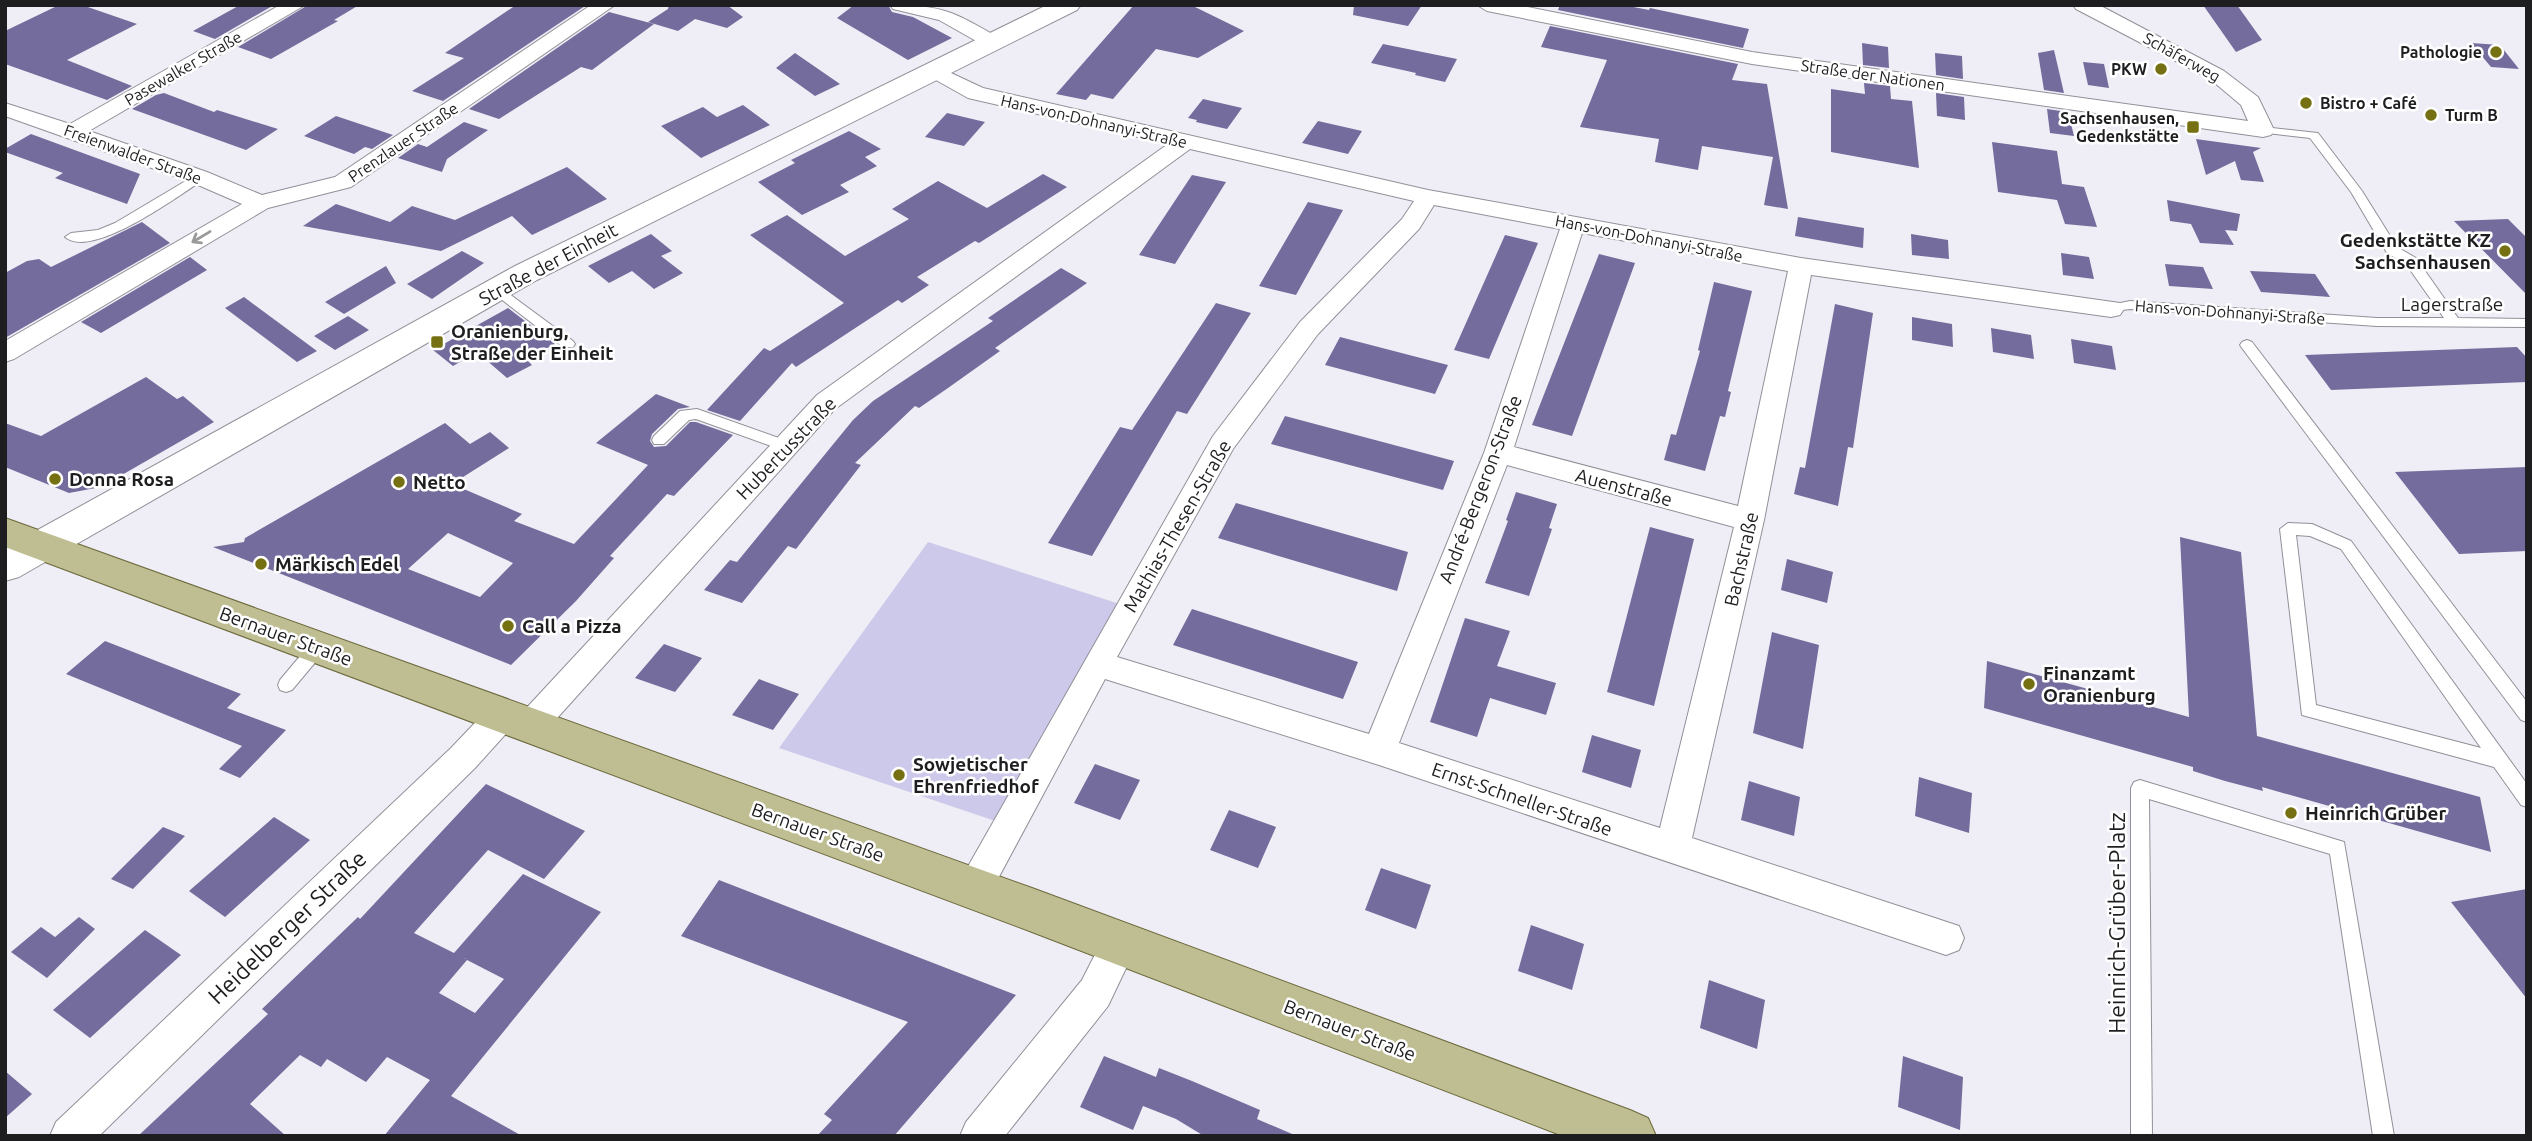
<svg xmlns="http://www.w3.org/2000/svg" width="2532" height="1141" viewBox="0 0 2532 1141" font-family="Ubuntu,sans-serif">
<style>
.green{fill:#cdc9ea}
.building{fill:#746c9c;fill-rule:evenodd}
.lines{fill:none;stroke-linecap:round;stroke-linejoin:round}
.lane-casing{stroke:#919098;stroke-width:2}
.street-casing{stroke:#919098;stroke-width:2}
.secondary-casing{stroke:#919098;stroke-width:2}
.primary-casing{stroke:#6b693b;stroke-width:2}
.lane{fill:#fff;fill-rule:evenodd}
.street{fill:#fff;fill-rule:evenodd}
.secondary{fill:#fff;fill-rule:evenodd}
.primary{fill:#bfbd92;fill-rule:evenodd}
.oneway{stroke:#9a9a9b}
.poi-dot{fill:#757011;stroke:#fff;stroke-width:2.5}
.labels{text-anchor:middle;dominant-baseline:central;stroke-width:5;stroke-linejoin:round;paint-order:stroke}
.far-poi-label{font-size:16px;font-weight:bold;fill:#1e1e21;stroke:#fff;text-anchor:end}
.far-street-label{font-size:16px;fill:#1e1e21;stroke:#fff}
.poi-label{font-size:19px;font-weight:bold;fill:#1e1e21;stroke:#fff;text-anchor:start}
.street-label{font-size:19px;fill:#1e1e21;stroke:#fff}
.near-street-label{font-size:23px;fill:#1e1e21;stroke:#fff}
</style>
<rect width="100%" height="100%" fill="#efeef6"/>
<!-- green -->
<path class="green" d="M 928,542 L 1129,607 L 1010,826 L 779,748 Z"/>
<!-- building -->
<path class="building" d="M 59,5 L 82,5 L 137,24 L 67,60 L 132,86 L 107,100 L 5,64 L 5,31 Z
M 240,5 L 274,5 L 215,39 L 193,31 Z
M 308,5 L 359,5 L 334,20 L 338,21 L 271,59 L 238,47 Z
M 516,5 L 585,6 L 443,101 L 412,91 L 464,58 L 445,53 Z
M 669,5 L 727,5 L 743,17 L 727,28 L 695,19 L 678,31 L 648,22 L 668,9 Z
M 854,5 L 888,5 L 892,12 L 913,17 L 952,38 L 908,60 L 837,18 Z
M 1134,5 L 1191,5 L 1244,31 L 1198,58 L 1156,49 L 1113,99 L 1091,94 L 1086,100 L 1056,94 Z
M 1354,5 L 1422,5 L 1408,26 L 1353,15 Z
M 1560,5 L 1623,5 L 1649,10 L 1650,8 L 1749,29 L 1743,48 L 1558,10 Z
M 2203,5 L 2237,5 L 2262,40 L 2236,52 Z
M 609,12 L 654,24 L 592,70 L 581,67 L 499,119 L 469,109 Z
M 1550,26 L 1738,64 L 1732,80 L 1767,84 L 1788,209 L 1764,205 L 1773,157 L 1702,146 L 1698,170 L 1655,162 L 1659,139 L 1580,127 L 1607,60 L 1541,47 Z
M 1862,43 L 1888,47 L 1889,68 L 1863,65 Z
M 2471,43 L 2500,45 L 2519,69 L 2491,67 Z
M 1383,44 L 1457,59 L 1445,82 L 1415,75 L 1416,73 L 1371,63 Z
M 2054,50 L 2064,93 L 2044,90 L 2038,53 Z
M 795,53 L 840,84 L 815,96 L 776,68 Z
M 1935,53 L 1962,56 L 1963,79 L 1936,75 Z
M 2083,62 L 2104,64 L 2109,88 L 2088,85 Z
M 1864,83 L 1890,86 L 1891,99 L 1912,101 L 1919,168 L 1831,152 L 1831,89 L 1865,94 Z
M 164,93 L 214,112 L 217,110 L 278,129 L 246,150 L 132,109 L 156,95 Z
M 1936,93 L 1964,97 L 1965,120 L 1937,116 Z
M 1203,99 L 1242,108 L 1227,129 L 1196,122 L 1197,120 L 1188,118 Z
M 743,105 L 770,125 L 701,158 L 661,126 L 703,107 L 717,117 Z
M 2047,109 L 2068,112 L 2074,136 L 2050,133 Z
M 947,113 L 985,122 L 964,146 L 925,137 Z
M 336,116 L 393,135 L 372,149 L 365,147 L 354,154 L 304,136 Z
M 1318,121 L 1362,131 L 1348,154 L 1302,143 Z
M 464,122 L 488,130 L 447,159 L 442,172 L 398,158 L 418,144 L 427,147 Z
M 849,131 L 881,149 L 865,157 L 877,166 L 840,185 L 849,192 L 802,215 L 758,182 L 795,163 L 791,160 Z
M 31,134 L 140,174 L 127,204 L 55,178 L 63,173 L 5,152 L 5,149 Z
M 2196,139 L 2261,148 L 2253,152 L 2264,182 L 2241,180 L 2235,161 L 2206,175 Z
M 1992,142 L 2057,151 L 2062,184 L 2084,187 L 2097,227 L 2065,224 L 2057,200 L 1998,192 Z
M 567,167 L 607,199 L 532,235 L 512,216 L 441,251 L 303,226 L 336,204 L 390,222 L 412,206 L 455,220 Z
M 1043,174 L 1067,187 L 979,243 L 975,241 L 917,277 L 929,285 L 902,303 L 898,300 L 796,367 L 792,363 L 740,421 L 707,410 L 764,348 L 770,351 L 844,303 L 750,235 L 787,215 L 845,256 L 909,219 L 892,209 L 938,181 L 987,208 Z
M 1192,175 L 1226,182 L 1175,264 L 1139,255 Z
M 2167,200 L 2240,214 L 2237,231 L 2225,230 L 2234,245 L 2200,243 L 2191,224 L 2170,221 Z
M 1308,202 L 1343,210 L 1296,295 L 1259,286 Z
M 1798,217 L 1864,228 L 1863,248 L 1795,236 Z
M 2508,219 L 2527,238 L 2527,295 L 2454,221 Z
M 142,222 L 170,243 L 5,338 L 5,273 L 27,261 L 39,259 L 51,267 Z
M 651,234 L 672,251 L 661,256 L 683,273 L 654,289 L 632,271 L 609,283 L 588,266 Z
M 1911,234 L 1948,240 L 1949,259 L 1912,255 Z
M 1505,235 L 1538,243 L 1489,359 L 1454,350 Z
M 462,251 L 484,263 L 432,299 L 407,284 Z
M 2061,253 L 2089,257 L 2094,279 L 2063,275 Z
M 1599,254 L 1635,263 L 1572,436 L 1532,425 Z
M 190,257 L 207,270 L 101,333 L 81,322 Z
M 2165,264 L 2203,267 L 2213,289 L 2169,286 Z
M 386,266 L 396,283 L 344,314 L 325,302 Z
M 1061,268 L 1087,283 L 995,348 L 1000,351 L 948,388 L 919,408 L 915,406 L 855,463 L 861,465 L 796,549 L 788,546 L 742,603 L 704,590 L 730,560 L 737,562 L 853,420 L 873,401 L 993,321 L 988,318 Z
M 2250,271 L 2315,274 L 2330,297 L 2261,292 Z
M 1714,282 L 1752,291 L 1728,391 L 1731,392 L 1725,417 L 1720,416 L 1705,471 L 1664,460 L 1671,434 L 1676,435 L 1700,351 L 1698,350 Z
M 244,297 L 317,351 L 297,362 L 225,308 Z
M 1216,303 L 1251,313 L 1187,414 L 1177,411 L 1092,556 L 1048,543 L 1120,427 L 1132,430 Z
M 1835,304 L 1873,313 L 1853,448 L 1848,447 L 1838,506 L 1794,494 L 1800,467 L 1805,468 Z
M 508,308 L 555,344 L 526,359 L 532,365 L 507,378 L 477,352 L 453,366 L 433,350 Z
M 348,316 L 369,330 L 335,350 L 314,336 Z
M 1912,317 L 1952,324 L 1953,347 L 1912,340 Z
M 1991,328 L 2031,335 L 2034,359 L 1993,352 Z
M 1340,337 L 1413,356 L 1448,365 L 1435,394 L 1325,365 Z
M 2071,339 L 2112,346 L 2116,370 L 2074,363 Z
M 2517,347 L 2527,358 L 2527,382 L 2331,390 L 2305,355 Z
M 146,377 L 177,399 L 183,396 L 214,422 L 101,487 L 69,493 L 5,467 L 5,423 L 41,436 Z
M 656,394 L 690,407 L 678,409 L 652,434 L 650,441 L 654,447 L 666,446 L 690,422 L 696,422 L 733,435 L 674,496 L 667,494 L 610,556 L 614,558 L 576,601 L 511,665 L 213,547 L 244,542 L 245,538 L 445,423 L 470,444 L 490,432 L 509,448 L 452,484 L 522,514 L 514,521 L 574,544 L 648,465 L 596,443 ZM 448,533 L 513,563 L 480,597 L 408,569 Z
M 1285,416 L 1454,461 L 1443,490 L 1271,444 Z
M 2527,467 L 2527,551 L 2459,554 L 2395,472 Z
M 1516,492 L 1557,504 L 1549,528 L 1552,529 L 1529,596 L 1485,583 L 1508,521 L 1506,520 Z
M 1236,503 L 1408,552 L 1397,591 L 1218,538 Z
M 1650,527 L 1694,539 L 1654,706 L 1607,692 Z
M 2180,537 L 2241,552 L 2257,736 L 2480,797 L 2491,852 L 2262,787 L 2263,791 L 2225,781 L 2193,771 L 2193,767 L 1984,708 L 1987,661 L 2189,717 Z
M 1787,559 L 1833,572 L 1827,603 L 1781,590 Z
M 1192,609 L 1358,662 L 1343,699 L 1173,645 Z
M 1465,618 L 1510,631 L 1497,666 L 1556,683 L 1546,715 L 1490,698 L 1477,737 L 1430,722 Z
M 1772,632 L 1819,645 L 1803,749 L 1753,733 Z
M 105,641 L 241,694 L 227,708 L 286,730 L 240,778 L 219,769 L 242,746 L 66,674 Z
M 664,644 L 702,658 L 675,692 L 635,678 Z
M 759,679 L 799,694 L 773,730 L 732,715 Z
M 1592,735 L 1641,750 L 1631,788 L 1582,772 Z
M 1095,764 L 1140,780 L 1120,820 L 1074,803 Z
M 1919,777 L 1972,793 L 1969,833 L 1915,816 Z
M 1749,781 L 1800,797 L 1794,836 L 1741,820 Z
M 486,784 L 585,831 L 544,879 L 488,850 L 414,933 L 466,959 L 454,953 L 523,874 L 601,912 L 451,1096 L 522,1136 L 384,1136 L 430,1080 L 387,1057 L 366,1082 L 327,1059 L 321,1067 L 300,1055 L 250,1104 L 286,1136 L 138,1136 L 268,1014 L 262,1009 L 358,917 L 360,919 ZM 467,960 L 504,979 L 475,1013 L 439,993 Z
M 1229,810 L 1276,827 L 1258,868 L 1210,850 Z
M 274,817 L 310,840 L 225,917 L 189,891 Z
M 163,827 L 185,836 L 133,889 L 111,879 Z
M 1381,868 L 1431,885 L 1416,929 L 1365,910 Z
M 719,880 L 1016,995 L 894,1136 L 817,1136 L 832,1120 L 824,1114 L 908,1022 L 681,936 Z
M 2527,889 L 2527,999 L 2451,902 Z
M 79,917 L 95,929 L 47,978 L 11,952 L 41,927 L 55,937 Z
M 1531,925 L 1584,944 L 1572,990 L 1518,971 Z
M 145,930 L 181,955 L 90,1038 L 53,1010 Z
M 1709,980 L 1765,1000 L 1757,1049 L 1700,1028 Z
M 1104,1056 L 1156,1077 L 1159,1068 L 1192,1081 L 1260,1110 L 1257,1119 L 1297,1136 L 1204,1136 L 1176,1119 L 1143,1106 L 1133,1130 L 1080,1107 Z
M 1903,1056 L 1963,1077 L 1960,1130 L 1898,1107 Z
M 5,1071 L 32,1094 L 5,1118 Z"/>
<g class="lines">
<defs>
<path id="lane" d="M 2263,127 L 2318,133 L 2362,191 L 2397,247 L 2416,258 L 2458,318 L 2527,319 L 2527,327 L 2377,326 L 2130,309 L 2106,312 L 2106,306 L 2130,301 L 2377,318 L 2444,318 L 2406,264 L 2387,253 L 2351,192 L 2310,138 L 2259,132 L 2259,128 Z
M 199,173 L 203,174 L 203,180 C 178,196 92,260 65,237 L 71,233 L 98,230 L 115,223 Z
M 497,285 L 573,341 L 575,344 L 573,347 L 563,347 L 492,292 L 490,289 Z
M 2247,340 L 2252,342 L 2527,702 L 2527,722 L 2521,720 L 2242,348 L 2240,345 L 2242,342 Z
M 697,409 L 790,442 L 792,446 L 785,451 L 696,419 L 689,420 L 664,444 L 654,444 L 652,440 L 654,436 L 680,411 Z
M 2288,523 L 2312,524 L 2351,541 L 2527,784 L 2527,807 L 2521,805 L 2494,767 L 2302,715 L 2280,529 ZM 2296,535 L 2310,536 L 2341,549 L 2481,748 L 2316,705 Z
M 317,641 L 323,643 L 325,648 L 323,653 L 292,690 L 286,692 L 280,690 L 278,685 L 280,680 L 311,643 Z
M 2140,780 L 2344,842 L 2394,1136 L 2373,1136 L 2330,854 L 2149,799 L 2152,1136 L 2131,1136 L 2131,788 L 2134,782 Z"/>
<path id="street" d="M 280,5 L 305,5 L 89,131 L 207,172 L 262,195 L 335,177 L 591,5 L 615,5 L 351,187 L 268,208 L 14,359 L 5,362 L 5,341 L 242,204 L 191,182 L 5,116 L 5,103 L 70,124 Z
M 890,5 C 943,5 954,12 999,38 L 1002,42 L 999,46 L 985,46 L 939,20 L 893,9 Z
M 1477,5 L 1518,5 L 1752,52 L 2248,121 L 2241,105 L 2210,79 L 2076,9 L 2073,5 L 2099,5 L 2224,71 L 2258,97 L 2274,130 L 2271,135 L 2263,137 L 1752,64 L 1487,11 Z
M 934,65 L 983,88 L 1428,190 L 1801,258 L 2120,303 L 2124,309 L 2120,315 L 2111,317 L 1811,275 L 1764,520 L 1692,838 L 1959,926 L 1964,938 L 1959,950 L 1946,955 L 1379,765 L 1105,679 L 986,901 L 974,905 L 962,901 L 956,889 L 962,877 L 1213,436 L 1300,322 L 1402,219 L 1414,201 L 1190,149 L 835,409 L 541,736 L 530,740 L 519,736 L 514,726 L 519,716 L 817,395 L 1168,144 L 968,98 L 927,75 L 924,71 L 927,67 ZM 1434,205 L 1560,229 L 1484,453 L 1369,734 L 1117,657 L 1233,449 L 1318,334 L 1419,229 ZM 1582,233 L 1788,271 L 1738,506 L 1514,447 ZM 1507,465 L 1734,527 L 1660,828 L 1399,743 Z
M 502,702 L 513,706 L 518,716 L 513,726 L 475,768 L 99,1136 L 50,1136 L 56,1122 L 451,748 L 491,706 Z
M 1120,926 L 1133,931 L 1138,943 L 1108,1006 L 1005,1136 L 960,1136 L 966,1122 L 1082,980 L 1107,931 Z"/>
<path id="secondary" d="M 1047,5 L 1081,5 L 1077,10 L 537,280 L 19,577 L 5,581 L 5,548 L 515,266 Z"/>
<path id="primary" d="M 5,518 L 1032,888 L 1630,1110 L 1648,1118 L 1656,1136 L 1563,1136 L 1032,932 L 5,547 Z"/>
</defs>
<!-- lane casing -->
<use href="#lane" class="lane-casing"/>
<!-- street casing -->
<use href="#street" class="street-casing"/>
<!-- secondary casing -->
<use href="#secondary" class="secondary-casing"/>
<!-- primary casing -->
<use href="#primary" class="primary-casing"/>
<!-- lane -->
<use href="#lane" class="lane"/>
<!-- street -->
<use href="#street" class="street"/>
<!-- secondary -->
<use href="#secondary" class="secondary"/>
<!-- primary -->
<use href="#primary" class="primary"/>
</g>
<!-- one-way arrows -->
<defs><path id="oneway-shaft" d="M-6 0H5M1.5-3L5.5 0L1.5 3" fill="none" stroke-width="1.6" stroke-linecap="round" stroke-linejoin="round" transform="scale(1.75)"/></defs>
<use class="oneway" href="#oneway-shaft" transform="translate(201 237) rotate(149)"/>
<!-- markers -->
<g class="poi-dot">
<circle cx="2496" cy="52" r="7"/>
<circle cx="2161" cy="69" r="7"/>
<circle cx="2306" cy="103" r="7"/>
<circle cx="2431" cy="115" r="7"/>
<rect x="2186" y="120" width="14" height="14" rx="3.5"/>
<circle cx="2505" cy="251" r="7"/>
<rect x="430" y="335" width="14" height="14" rx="3.5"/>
<circle cx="55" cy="479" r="7"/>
<circle cx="399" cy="482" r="7"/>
<circle cx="261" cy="564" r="7"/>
<circle cx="508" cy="626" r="7"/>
<circle cx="2029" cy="684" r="7"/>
<circle cx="899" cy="775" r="7"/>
<circle cx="2291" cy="813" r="7"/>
</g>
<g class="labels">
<!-- far-poi labels -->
<g class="far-poi-label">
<text x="2482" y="52">Pathologie</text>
<text x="2147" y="69">PKW</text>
<text x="2320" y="103" text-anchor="start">Bistro + Café</text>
<text x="2445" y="115" text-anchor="start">Turm B</text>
<text x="2179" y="118">Sachsenhausen,<tspan x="2179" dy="18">Gedenkstätte</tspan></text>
</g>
<!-- far-street labels -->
<g class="far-street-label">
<text transform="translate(2182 57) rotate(29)">Schäferweg</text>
<text transform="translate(183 68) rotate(-30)">Pasewalker Straße</text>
<text transform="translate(1873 75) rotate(8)">Straße der Nationen</text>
<text transform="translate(1094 121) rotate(13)">Hans-von-Dohnanyi-Straße</text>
<text transform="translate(403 142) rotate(-34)">Prenzlauer Straße</text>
<text transform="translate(133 154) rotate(20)">Freienwalder Straße</text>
<text transform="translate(1649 238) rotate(11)">Hans-von-Dohnanyi-Straße</text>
<text transform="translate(2230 312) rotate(4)">Hans-von-Dohnanyi-Straße</text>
</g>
<!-- poi labels -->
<g class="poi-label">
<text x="2491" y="240" text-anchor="end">Gedenkstätte KZ<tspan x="2491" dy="22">Sachsenhausen</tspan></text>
<text x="451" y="331">Oranienburg,<tspan x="451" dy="22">Straße der Einheit</tspan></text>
<text x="69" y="479">Donna Rosa</text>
<text x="413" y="482">Netto</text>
<text x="275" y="564">Märkisch Edel</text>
<text x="522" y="626">Call a Pizza</text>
<text x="2043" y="673">Finanzamt<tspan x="2043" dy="22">Oranienburg</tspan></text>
<text x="913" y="764">Sowjetischer<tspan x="913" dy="22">Ehrenfriedhof</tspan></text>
<text x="2305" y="813">Heinrich Grüber</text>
</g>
<!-- street labels -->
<g class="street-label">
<text transform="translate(548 264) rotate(-28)">Straße der Einheit</text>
<text x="2452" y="304">Lagerstraße</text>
<text transform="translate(786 448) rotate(-46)">Hubertusstraße</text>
<text transform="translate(1624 487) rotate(15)">Auenstraße</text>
<text transform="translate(1480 489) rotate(-69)">André-Bergeron-Straße</text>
<text transform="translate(1177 526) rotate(-60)">Mathias-Thesen-Straße</text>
<text transform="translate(1741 559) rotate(-77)">Bachstraße</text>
<text transform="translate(286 636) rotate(20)">Bernauer Straße</text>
<text transform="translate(1522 799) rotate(19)">Ernst-Schneller-Straße</text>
<text transform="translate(818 832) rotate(20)">Bernauer Straße</text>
<text transform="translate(1350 1030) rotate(21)">Bernauer Straße</text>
</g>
<!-- near-street labels -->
<g class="near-street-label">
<text transform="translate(2116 923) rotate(-90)">Heinrich-Grüber-Platz</text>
<text transform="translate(287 927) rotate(-44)">Heidelberger Straße</text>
</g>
</g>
<!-- border -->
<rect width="2532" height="1141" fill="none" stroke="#1e1e21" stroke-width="14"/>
</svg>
